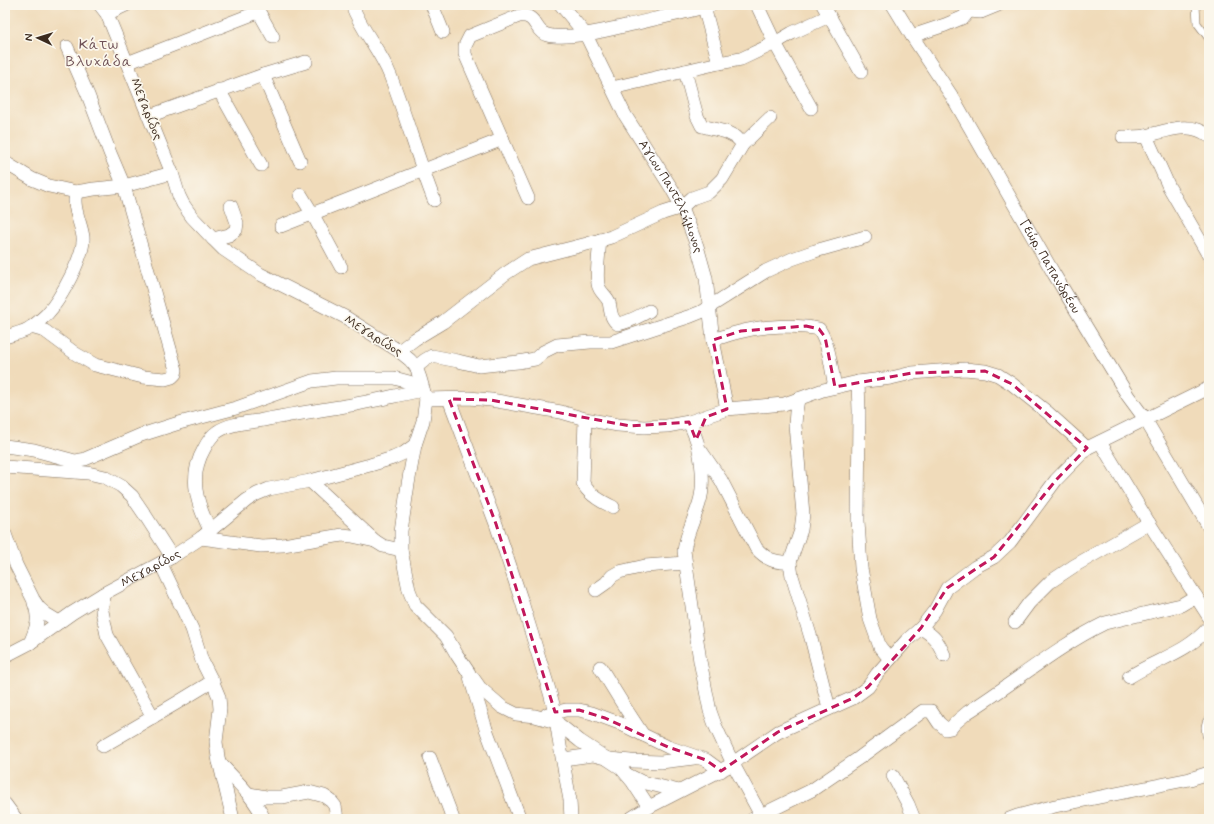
<svg xmlns="http://www.w3.org/2000/svg" width="1214" height="824" viewBox="0 0 1214 824" font-family="Mynerve,sans-serif">
<style>
.lines{fill:none;stroke-linecap:round;stroke-linejoin:round}
.service-casing{stroke:#7a6855;stroke-width:8}
.minor-casing{stroke:#7a6855;stroke-width:14}
.service{stroke:#fff;stroke-width:7}
.minor{stroke:#fff;stroke-width:13}
.marked{fill:none;stroke:#c2185b;stroke-width:3;stroke-dasharray:8 5;stroke-linejoin:round}
.labels{text-anchor:middle;dominant-baseline:central;stroke-width:3.5;stroke-linejoin:round;paint-order:stroke}
.street-label{font-size:13px;fill:#3b2a1e;stroke:#fbf7ec}
.quarter-label{font-size:15px;letter-spacing:1px;fill:#6e5056;stroke:#fbf7ec}
</style>
<rect width="100%" height="100%" fill="#fbf7ec"/>
<filter id="ink" filterUnits="userSpaceOnUse"><feTurbulence type="fractalNoise" baseFrequency=".025" numOctaves="2"/><feDisplacementMap in="SourceGraphic" scale="8" xChannelSelector="R" yChannelSelector="G"/><feConvolveMatrix kernelMatrix="1 2 1 2 8 2 1 2 1" color-interpolation-filters="sRGB"/></filter>
<filter id="wash" filterUnits="userSpaceOnUse"><feTurbulence type="fractalNoise" baseFrequency=".012" numOctaves="4" result="noise"/><feDisplacementMap in="SourceGraphic" scale="16" xChannelSelector="R" yChannelSelector="G"/><feGaussianBlur stdDeviation="0.9" result="paint"/><feColorMatrix in="noise" values="0 0 0 0 0 0 0 0 0 0 0 0 0 0 0 0 0 1.4 0 .05"/><feComposite in="paint" operator="in"/></filter>
<g filter="url(#wash)">
<rect width="100%" height="100%" fill="#f0dbba"/>
</g>
<g filter="url(#ink)">
<g class="lines">
<defs>
<path id="service" d="M 1196,5 L 1197,23 L 1209,39"/>
<g id="minor">
<path d="M 255,5 L 273,37"/>
<path d="M 352,5 C 361,30 380,50 390,75 C 406,116 418,159 434,200"/>
<path d="M 432,5 L 443,32"/>
<path id="s1" d="M 561,5 L 586,35 L 625,115 L 672,189 L 682,207 L 697,246 L 706,278 L 713,340 L 727,409"/>
<path d="M 757,5 L 775,43 L 811,108"/>
<path d="M 823,5 L 861,72"/>
<path id="s2" d="M 893,5 L 912,36 L 953,98 L 1054,274 L 1128,396 L 1145,419 L 1209,527"/>
<path d="M 704,7 L 719,63"/>
<path d="M 969,11 L 981,12 L 998,5"/>
<path d="M 107,14 L 126,5"/>
<path d="M 912,36 L 945,25 L 964,17 L 973,5"/>
<path d="M 127,63 L 258,12"/>
<path d="M 685,71 L 697,116 L 702,126 L 726,132 L 736,137 L 743,144"/>
<path d="M 263,75 L 300,161"/>
<path d="M 612,88 L 719,63 L 741,59 L 775,43 L 792,33 L 829,16"/>
<path d="M 219,90 L 261,165"/>
<path d="M 149,116 L 263,75 L 306,62"/>
<path d="M 1146,136 L 1169,187 L 1209,256"/>
<path d="M 1123,137 C 1131,137 1138,137 1146,136 C 1166,131 1190,120 1209,136"/>
<path d="M 5,162 L 9,165 L 32,179 L 49,186 L 76,192 L 94,189 L 124,186 L 172,173"/>
<path d="M 301,195 L 312,213 L 341,267"/>
<path d="M 528,198 L 465,54 L 465,46 L 470,36 L 519,16 C 540,14 532,35 553,36 C 577,38 601,31 625,26 C 654,19 683,13 711,5"/>
<path d="M 281,226 L 503,139"/>
<path d="M 213,239 L 229,235 L 236,230 L 237,223 L 231,206"/>
<path d="M 600,240 C 599,252 596,274 598,284 C 599,292 607,296 609,302 C 611,311 610,318 618,324 C 630,322 639,316 649,311"/>
<path d="M 31,327 L 45,331 L 76,354 L 95,365 L 143,377 L 165,379 L 172,377 L 175,374 L 176,370 L 124,186 L 110,153 L 88,95 L 67,47"/>
<path d="M 5,337 C 14,334 26,332 33,326 C 38,322 43,318 47,314 C 60,300 85,255 83,237 C 81,222 72,208 76,192"/>
<path d="M 713,340 C 722,337 730,334 739,332 C 762,326 797,324 819,329 C 830,346 831,368 835,387"/>
<path d="M 399,351 L 415,339 L 443,322 L 505,274 L 528,259 L 587,244 L 611,237 L 663,213 L 682,207 L 692,198 L 709,192 L 722,179 L 743,144 L 770,118"/>
<path d="M 416,367 L 425,360 L 432,356 L 458,361 L 479,366 L 518,362 L 535,359 L 543,352 L 557,345 L 590,342 L 611,342 L 691,316 L 701,312 L 766,271 L 792,259 L 815,251 L 865,237"/>
<path d="M 858,382 L 859,411 L 858,521 L 861,568 L 870,619 L 880,647 L 890,659"/>
<path d="M 426,399 L 469,398 L 491,400 L 561,412 L 585,419 L 618,425 L 644,427 L 667,426 L 689,422 L 727,409 L 784,404 L 823,390 L 858,382 L 891,378 L 912,373 L 965,369 L 985,371 L 998,375 L 1012,384 L 1047,412 L 1087,448"/>
<path d="M 449,399 L 496,524 L 521,599 L 550,693 L 555,712 L 560,746 L 570,800 L 571,819"/>
<path d="M 798,399 L 796,412 L 795,425 L 803,514 L 801,530 L 790,562 L 792,576 L 811,638 L 829,708"/>
<path d="M 585,419 L 583,483 C 588,494 602,502 613,507"/>
<path d="M 689,422 C 692,429 696,437 698,445 C 702,463 705,486 699,504 C 694,520 686,534 684,551 L 700,661 L 710,711 L 715,725 L 733,764 L 763,819"/>
<path d="M 1100,442 L 1149,523 L 1209,617"/>
<path d="M 415,445 L 408,484 L 401,531 L 401,550 L 409,590 L 415,605 L 446,636 L 457,655 L 469,673 L 472,684 L 486,729 L 520,819"/>
<path d="M 5,446 L 34,450 L 75,461 L 85,459 L 141,435 L 179,423 L 236,408 L 312,381 L 336,378 L 394,378 L 409,382 L 423,390"/>
<path d="M 701,451 L 721,480 L 756,548 C 766,559 774,563 790,562"/>
<path d="M 5,467 L 88,473 L 105,477 L 121,486 L 132,496 L 145,515 L 172,557"/>
<path d="M 310,481 L 375,541 L 383,546 L 401,550"/>
<path d="M 210,530 C 197,504 188,477 204,449 C 207,443 211,436 217,432 C 228,424 244,423 258,421 C 287,415 316,411 345,406 C 371,402 397,395 423,390"/>
<path d="M 5,534 L 16,565 L 33,599 L 39,608 L 46,614 L 59,622"/>
<path d="M 201,538 L 261,546 L 283,545 L 342,535 L 352,536 L 375,541"/>
<path d="M 161,564 L 192,629 L 202,661 L 214,685 L 219,697 L 220,709 L 216,742 L 218,757 L 233,819"/>
<path d="M 596,590 L 606,583 L 612,576 L 619,572 L 645,566 L 685,563"/>
<path d="M 103,594 L 102,611 L 107,635 L 153,717"/>
<path d="M 1015,622 L 1029,603 L 1050,582 L 1074,566 L 1149,523"/>
<path d="M 921,628 C 934,636 938,641 944,655"/>
<path d="M 30,643 C 37,627 40,619 34,603"/>
<path id="s3" d="M 5,656 L 30,643 L 72,613 L 103,594 L 172,557 L 201,538 L 247,500 L 257,494 L 269,489 L 310,481 L 370,465 L 393,458 L 404,453 L 415,445 L 423,421 L 426,399 L 420,378 L 416,367 L 410,360 L 399,351 L 345,317 L 260,274 L 223,249 L 213,239 L 192,217 L 183,204 L 179,196 L 172,173 L 127,63 L 107,14 L 100,5"/>
<path d="M 600,667 L 624,706 L 643,735"/>
<path d="M 1129,677 C 1157,659 1187,653 1209,627"/>
<path d="M 473,678 L 480,688 L 502,707 L 516,714 L 535,716 L 556,722 L 580,741 L 621,768 L 632,781 L 649,807"/>
<path d="M 547,714 L 566,710 L 579,710 L 592,713 L 619,723 L 668,747 L 706,760 L 721,771"/>
<path d="M 1209,723 L 1208,727 L 1209,735"/>
<path d="M 103,746 L 175,704 L 213,681"/>
<path d="M 430,758 L 453,819"/>
<path d="M 563,759 L 593,755 L 609,759 L 631,761 L 661,762 L 694,758"/>
<path d="M 219,762 C 235,780 254,796 264,819"/>
<path d="M 628,775 L 642,782 L 679,791"/>
<path d="M 893,776 L 908,804 L 914,819"/>
<path d="M 249,794 L 266,797 L 282,797 L 309,792 L 324,796 L 331,801 L 335,806 L 337,819"/>
<path d="M 5,804 L 16,819"/>
<path d="M 630,819 L 649,807 L 733,764 L 740,758 L 778,732 L 853,698 L 868,687 L 877,674 L 907,640 L 921,628 L 935,610 L 947,588 L 975,567 L 994,557 L 1010,542 L 1056,480 L 1087,448 L 1209,388"/>
<path d="M 753,819 L 812,790 L 859,758 L 923,711 L 931,711 L 939,723 L 946,729 L 951,728 L 955,723 L 968,712 C 1014,683 1056,647 1105,623 L 1172,607 L 1181,605 L 1196,596"/>
<path d="M 1009,819 L 1017,816 L 1055,806 L 1190,779 L 1209,773"/>
</g>
</defs>
<!-- service casing -->
<use href="#service" class="service-casing"/>
<!-- minor casing -->
<use href="#minor" class="minor-casing"/>
<!-- service -->
<use href="#service" class="service"/>
<!-- minor -->
<use href="#minor" class="minor"/>
</g>
</g>
<!-- marked area -->
<path class="marked" d="M 806,326 L 819,329 L 825,337 L 835,387 L 912,373 L 985,371 L 1012,384 L 1087,448 L 1056,480 L 994,557 L 947,588 L 921,628 L 868,687 L 853,698 L 778,732 L 721,771 L 706,760 L 668,747 L 605,718 L 579,710 L 555,712 L 496,524 L 449,399 L 491,400 L 630,426 L 689,422 L 696,440 L 706,417 L 727,409 L 713,340 L 741,331 Z"/>
<g class="labels">
<!-- street labels -->
<g class="street-label">
<text transform="translate(146 109) rotate(68)">Μεγαρίδος</text>
<text stroke="none"><textPath href="#s1" startOffset="222">Αγιου Παντελεήμονος</textPath></text>
<text stroke="none"><textPath href="#s2" startOffset="305">Γεώρ. Παπανδρέου</textPath></text>
<text transform="translate(373 336) rotate(32)">Μεγαρίδος</text>
<text stroke="none"><textPath href="#s3" startOffset="170">Μεγαρίδος</textPath></text>
</g>
<!-- quarter labels -->
<g class="quarter-label">
<text x="99" y="45">Κάτω<tspan x="99" dy="17">Βλυχάδα</tspan></text>
</g>
</g>
<!-- margin -->
<rect width="1214" height="824" fill="none" stroke="#fbf7ec" stroke-width="20"/>
<!-- north arrow -->
<g transform="translate(38 38) rotate(274)" stroke="#fbf7ec" stroke-width="3" paint-order="stroke">
<path d="M0-3L7 15L0 10L-7 15Z" fill="#3b2a1e"/>
<text y="-6" font-size="11" font-weight="bold" text-anchor="middle" fill="#3b2a1e">N</text>
</g>
</svg>
